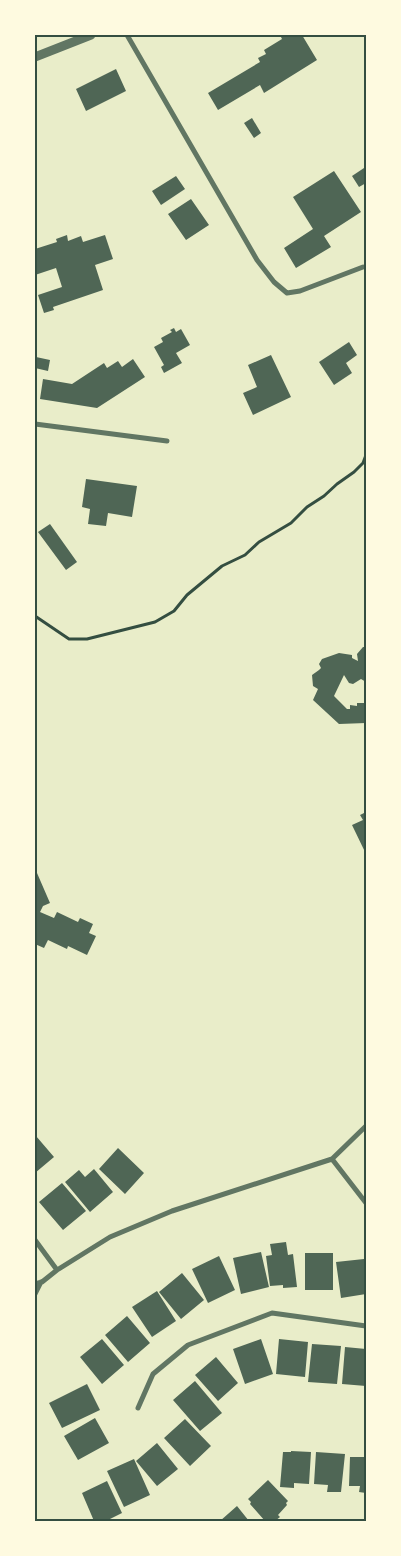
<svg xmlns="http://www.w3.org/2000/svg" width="401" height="1556" viewBox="0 0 401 1556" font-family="Cabin,sans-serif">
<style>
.building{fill:#4f6655}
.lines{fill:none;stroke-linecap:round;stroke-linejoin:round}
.path{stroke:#344e41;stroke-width:3}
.minor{stroke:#617663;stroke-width:5}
.tertiary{stroke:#617663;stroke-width:9}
.neatline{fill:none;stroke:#344e41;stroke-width:2}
</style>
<rect width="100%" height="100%" fill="#e9edc9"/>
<!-- building -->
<path class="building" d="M 284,35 L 302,35 L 317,60 L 264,93 L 260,85 L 218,110 L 208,93 L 260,62 L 258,58 L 266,54 L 264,50 L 282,39 L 281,37 Z
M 116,69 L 126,91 L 86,111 L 76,89 Z
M 252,118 L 261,133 L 254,138 L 244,123 Z
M 364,168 L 366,171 L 366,183 L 359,187 L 352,176 Z
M 334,171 L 361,212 L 324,236 L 331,247 L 296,268 L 284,248 L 313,229 L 293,197 Z
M 176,176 L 185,189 L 161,205 L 152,191 Z
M 191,199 L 209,225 L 186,240 L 168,214 Z
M 67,235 L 68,241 L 81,236 L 83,242 L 105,235 L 113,259 L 95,265 L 103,290 L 53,307 L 54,310 L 44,313 L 38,295 L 62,287 L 56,268 L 35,275 L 35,249 L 57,242 L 56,239 Z
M 174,328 L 176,332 L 181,329 L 190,345 L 176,353 L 182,363 L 164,373 L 161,367 L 164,365 L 154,347 L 163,342 L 161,338 L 172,332 L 170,330 Z
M 349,342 L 357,355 L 346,363 L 352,373 L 334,385 L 319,362 Z
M 271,355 L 291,397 L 253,415 L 243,393 L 257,387 L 248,365 Z
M 36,357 L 50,360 L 48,371 L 35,368 Z
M 133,359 L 145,377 L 97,408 L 40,399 L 43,379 L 72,384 L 104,363 L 107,368 L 118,361 L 122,367 Z
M 86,479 L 137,486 L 132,517 L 108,513 L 106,526 L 88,524 L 90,509 L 82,507 Z
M 50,524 L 77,562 L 66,570 L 38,532 Z
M 363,647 L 366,647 L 366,682 L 361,679 L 353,684 L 349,683 L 344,675 L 334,696 L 347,709 L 350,709 L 350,705 L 357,706 L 357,703 L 366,703 L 366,723 L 339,724 L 313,700 L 318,689 L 313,686 L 312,675 L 319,670 L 321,668 L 319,664 L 322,659 L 339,653 L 352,655 L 352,658 L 358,661 L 357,654 Z
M 366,812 L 366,854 L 352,825 L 363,820 L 360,815 Z
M 37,873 L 50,903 L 43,906 L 40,912 L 54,918 L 57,912 L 78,922 L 80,918 L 93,924 L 89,933 L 96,936 L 87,955 L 68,946 L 67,949 L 48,940 L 44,948 L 35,944 L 35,874 Z
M 36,1136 L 54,1157 L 35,1173 L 35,1137 Z
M 118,1148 L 144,1173 L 125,1194 L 99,1169 Z
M 94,1169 L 113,1192 L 90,1212 L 65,1182 L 79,1170 L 85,1177 Z
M 62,1183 L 86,1211 L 63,1230 L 39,1202 Z
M 286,1242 L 288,1255 L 293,1254 L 297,1287 L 283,1288 L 283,1285 L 270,1286 L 266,1256 L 272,1255 L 270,1244 Z
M 261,1252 L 269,1287 L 241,1294 L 233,1258 Z
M 305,1253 L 333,1253 L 333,1290 L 305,1290 Z
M 219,1256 L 235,1290 L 208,1303 L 192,1269 Z
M 364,1259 L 366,1294 L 341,1298 L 336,1262 Z
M 182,1273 L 204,1300 L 181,1319 L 159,1292 Z
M 157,1291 L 176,1321 L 152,1337 L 132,1307 Z
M 127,1316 L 150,1343 L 128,1362 L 105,1335 Z
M 102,1339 L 124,1365 L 102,1384 L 80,1357 Z
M 261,1339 L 273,1374 L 245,1384 L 233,1349 Z
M 279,1339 L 308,1342 L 305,1377 L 276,1374 Z
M 312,1344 L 341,1346 L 337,1384 L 308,1382 Z
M 345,1347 L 366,1349 L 366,1386 L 342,1384 Z
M 216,1357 L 238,1383 L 218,1401 L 195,1375 Z
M 195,1381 L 222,1413 L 200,1431 L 173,1400 Z
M 87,1384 L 100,1410 L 62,1428 L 49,1403 Z
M 95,1418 L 109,1443 L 78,1460 L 64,1436 Z
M 185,1419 L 211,1446 L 190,1466 L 164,1438 Z
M 157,1443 L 178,1469 L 157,1486 L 136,1461 Z
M 291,1451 L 311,1452 L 309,1484 L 294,1483 L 294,1488 L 280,1487 L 283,1452 L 291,1452 Z
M 316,1452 L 345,1454 L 341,1492 L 327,1492 L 328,1485 L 314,1484 Z
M 350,1457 L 366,1457 L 366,1493 L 359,1492 L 360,1486 L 349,1486 Z
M 134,1459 L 150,1495 L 124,1507 L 107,1471 Z
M 268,1480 L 288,1501 L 286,1503 L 287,1505 L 278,1515 L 280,1517 L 275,1521 L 265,1521 L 250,1504 L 251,1502 L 248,1499 Z
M 107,1481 L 122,1513 L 106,1521 L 94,1521 L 82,1493 Z
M 237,1506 L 249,1521 L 220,1521 Z"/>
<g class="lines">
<!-- path -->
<path class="path" d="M 35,616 L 69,639 L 87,639 L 155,622 L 174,611 L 187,595 L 222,566 L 245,555 L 259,542 L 291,523 L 307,507 L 324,496 L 337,484 L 354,472 L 363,463 L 366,455"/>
<!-- minor -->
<path class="minor" d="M 127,35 L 257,260 L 274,282 L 287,293 L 300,291 L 363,267
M 35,424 L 167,441
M 332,1159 L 366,1203
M 35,1240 L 57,1270
M 35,1284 L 42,1282 L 57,1270 L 110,1237 L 172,1211 L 332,1159 L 366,1126
M 35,1294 L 41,1282
M 138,1408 L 153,1374 L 188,1345 L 272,1313 L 366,1326"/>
<!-- tertiary -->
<path class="tertiary" d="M 35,57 L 91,35"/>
</g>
<!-- border -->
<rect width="401" height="1556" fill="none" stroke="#fefae0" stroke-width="72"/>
<rect x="36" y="36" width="329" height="1484" class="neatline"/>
</svg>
